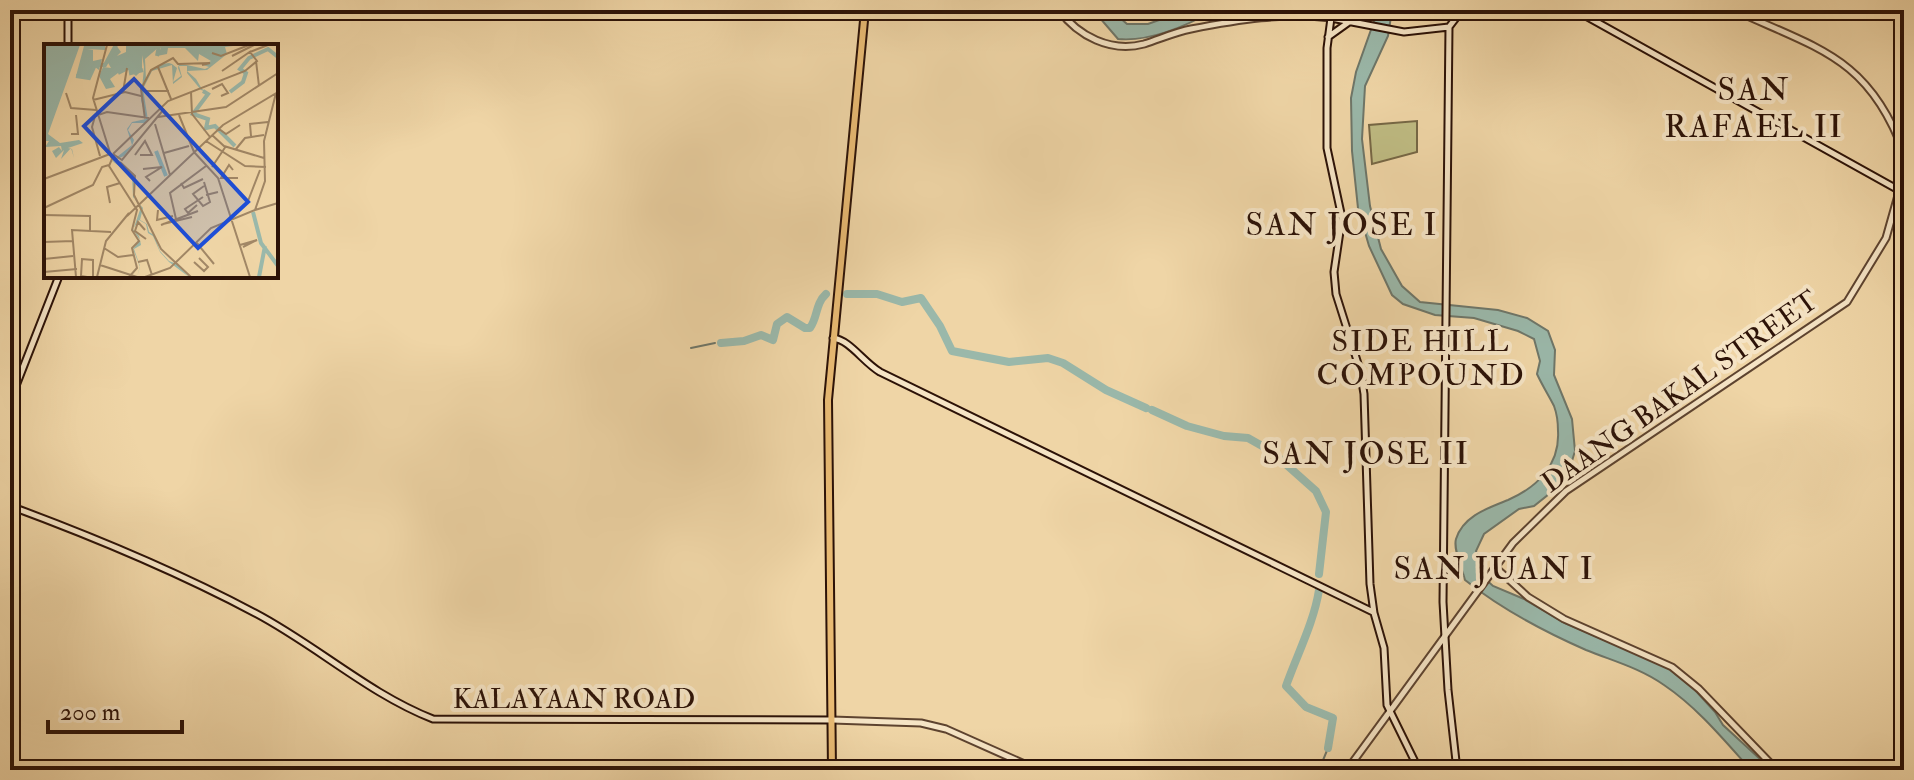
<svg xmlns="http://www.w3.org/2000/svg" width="1914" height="780" viewBox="0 0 1914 780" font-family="'IM FELL Double Pica',serif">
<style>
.green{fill:#bfbc83;stroke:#766745;stroke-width:2}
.water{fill:#9ab8aa;stroke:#6e7669;stroke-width:2}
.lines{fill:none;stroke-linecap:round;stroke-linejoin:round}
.stream{stroke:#6e7669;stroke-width:2}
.river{stroke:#9ab8aa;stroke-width:8}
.tertiary-casing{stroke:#5d432f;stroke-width:9}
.secondary-casing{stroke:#2c1207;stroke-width:9}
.primary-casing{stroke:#2c1207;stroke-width:10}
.tertiary{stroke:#f5e4c5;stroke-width:5}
.secondary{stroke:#f5e4c5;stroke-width:5}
.primary{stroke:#e8ba73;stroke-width:6}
.labels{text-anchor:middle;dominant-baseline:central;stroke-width:8;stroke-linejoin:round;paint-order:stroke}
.street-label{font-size:28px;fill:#2c1207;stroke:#f5e4c5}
.neighbourhood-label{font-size:30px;letter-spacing:2px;fill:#2c1207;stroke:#f5e4c5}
.quarter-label{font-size:32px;letter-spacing:2px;fill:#2c1207;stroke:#f5e4c5}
.inset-river{fill:none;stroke:#9ab8aa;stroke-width:4}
.inset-road{fill:none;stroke:#a18766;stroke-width:2}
.view{fill:#1d4ed8;fill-opacity:0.15;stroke:#1d4ed8;stroke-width:4}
.inset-edge{fill:none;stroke:#2c1207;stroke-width:4}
</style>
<rect width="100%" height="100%" fill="#efd5a6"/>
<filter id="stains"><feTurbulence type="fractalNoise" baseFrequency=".0025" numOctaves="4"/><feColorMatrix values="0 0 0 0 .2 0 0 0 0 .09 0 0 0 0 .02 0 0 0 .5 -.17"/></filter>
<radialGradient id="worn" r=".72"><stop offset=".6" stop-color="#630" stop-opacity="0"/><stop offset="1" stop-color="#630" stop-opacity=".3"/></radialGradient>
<!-- green -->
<path class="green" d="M 1417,121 L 1417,152 L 1372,164 L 1369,125 Z"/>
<!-- water -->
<path class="water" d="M 1093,10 L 1111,10 L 1127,24 L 1148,24 L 1187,10 L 1215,10 C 1188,25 1149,42 1118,39 Z
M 1378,10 L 1392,10 L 1388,36 L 1365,86 L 1362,139 L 1370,206 L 1381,249 L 1402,286 L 1420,302 L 1498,310 L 1527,318 L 1548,331 L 1555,350 L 1554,375 L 1572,419 L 1575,451 L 1569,471 L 1559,486 L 1534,506 L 1519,509 L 1484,534 L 1476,551 L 1482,576 L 1493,586 L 1524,599 L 1565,623 L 1667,667 L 1695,690 L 1715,712 L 1723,725 L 1772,770 L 1751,770 C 1724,740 1698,708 1664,685 C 1640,668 1613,661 1586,650 C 1545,632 1500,608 1465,580 C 1462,568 1453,549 1456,539 C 1463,516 1488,508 1508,500 C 1538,487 1560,464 1558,431 C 1558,423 1557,414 1554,406 C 1549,396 1542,385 1537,374 L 1540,361 L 1534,339 L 1518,331 L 1474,318 L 1435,315 L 1403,304 L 1392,295 L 1369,246 L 1358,208 L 1352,151 L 1351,98 L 1356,72 Z"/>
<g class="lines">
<!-- stream -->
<path class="stream" d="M 826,294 L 827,294
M 691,348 L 715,343
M 1319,770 L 1328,748"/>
<!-- river -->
<path class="river" d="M 847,294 L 877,294 L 902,302 L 921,298 L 940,326 L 952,351 L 1009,362 L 1048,358 L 1063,363 L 1106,390 L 1146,408
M 721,343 L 744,341 L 761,335 L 773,340 L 777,324 L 787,317 L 805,328 L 810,328 C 818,317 815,304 826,294
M 1152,410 L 1187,426 L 1224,436 L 1248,438 L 1271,451 L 1316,491 L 1326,512 L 1319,574
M 1319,590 C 1314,622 1297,655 1286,686 L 1306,707 L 1333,718 L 1328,748
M 10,763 L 19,770
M 46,770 L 54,765 L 60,770"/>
<defs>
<path id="tertiary" d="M 1059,10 C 1078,36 1111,53 1144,44 C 1160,39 1175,32 1191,29 C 1237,20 1285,12 1331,18
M 1734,10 C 1818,49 1869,57 1904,153
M 1495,567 L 1528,597 L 1564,619 L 1672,667 L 1699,689 L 1777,770
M 832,720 L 921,723 L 946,729 L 1038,770
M 1347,770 L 1513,543 L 1566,491 L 1847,302 L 1886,238 L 1904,174"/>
<path id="secondary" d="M 68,10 L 68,46
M 1575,10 L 1904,193
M 1449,27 L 1443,602 L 1448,690 L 1457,770
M 1449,27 L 1462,10
M 1328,37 L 1349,22
M 833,338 C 850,340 863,362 880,372 L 1373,612
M 10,401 L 59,276
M 10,506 C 94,537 176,571 255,613 C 316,645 369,694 433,719 L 832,720
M 1419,770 L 1387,705 L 1384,648 L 1374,613 L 1370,584 L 1364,394 L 1360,370 L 1336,294 L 1334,272 L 1342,218 L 1327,148 L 1327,48 L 1331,18 L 1404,32 L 1449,27"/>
<path id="primary" d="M 832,770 L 828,400 L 865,10"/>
</defs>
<!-- tertiary casing -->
<use href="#tertiary" class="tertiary-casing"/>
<!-- secondary casing -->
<use href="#secondary" class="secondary-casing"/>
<!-- primary casing -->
<use href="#primary" class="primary-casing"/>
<!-- tertiary -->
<use href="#tertiary" class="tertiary"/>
<!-- secondary -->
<use href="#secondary" class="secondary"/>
<!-- primary -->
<use href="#primary" class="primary"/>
</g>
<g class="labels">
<!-- street labels -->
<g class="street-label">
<text transform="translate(1680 392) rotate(-35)">DAANG BAKAL STREET</text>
<text x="574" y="699">KALAYAAN ROAD</text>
</g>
<!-- neighbourhood labels -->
<g class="neighbourhood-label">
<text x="1421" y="341">SIDE HILL<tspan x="1421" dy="34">COMPOUND</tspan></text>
</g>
<!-- quarter labels -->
<g class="quarter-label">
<text x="1754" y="90">SAN<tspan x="1754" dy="37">RAFAEL II</tspan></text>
<text x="1342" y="225">SAN JOSE I</text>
<text x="1366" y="454">SAN JOSE II</text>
<text x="1494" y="569">SAN JUAN I</text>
</g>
</g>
<!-- overview -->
<g transform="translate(44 44)">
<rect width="234" height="234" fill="#efd5a6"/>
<path d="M 0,1 L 36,1 L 4,90 L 16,99 L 35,96 L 39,99 L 24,104 L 28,105 L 30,114 L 27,104 L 17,115 L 20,106 L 12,114 L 8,107 L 15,103 L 18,107 L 17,102 L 1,103 L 5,97 L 0,97 ZM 61,1 L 61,6 L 43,5 L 49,6 L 49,17 L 58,15 L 55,26 L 51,23 L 45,33 L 32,32 L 40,2 ZM 72,1 L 77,8 L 73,12 L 82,8 L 82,1 L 115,3 L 101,15 L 102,35 L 108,26 L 118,20 L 125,19 L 128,20 L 133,24 L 129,38 L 137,32 L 134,24 L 135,20 L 143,21 L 161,25 L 165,23 L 159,21 L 167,17 L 155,10 L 154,17 L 141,4 L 124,4 L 123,10 L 113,12 L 117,4 L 113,1 L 197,1 L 181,3 L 183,10 L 163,26 L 143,27 L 152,35 L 158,45 L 163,48 L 157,46 L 143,29 L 143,22 L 135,22 L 138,33 L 129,40 L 128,21 L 108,27 L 99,45 L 104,76 L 101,79 L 88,79 L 84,86 L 90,96 L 88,102 L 80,112 L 69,117 L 90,130 L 90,154 L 99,164 L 96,176 L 103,180 L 105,188 L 110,191 L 116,207 L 125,217 L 133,220 L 145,233 L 125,218 L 116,208 L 109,192 L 104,189 L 102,180 L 95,176 L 89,185 L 95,192 L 96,196 L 97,201 L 90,205 L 96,222 L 93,233 L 96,223 L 89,205 L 96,196 L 89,186 L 97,163 L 89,153 L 88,131 L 68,117 L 88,101 L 83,85 L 88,78 L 102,75 L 97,56 L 100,23 L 98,11 L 98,26 L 92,32 L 82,23 L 66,35 L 71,43 L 62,45 L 55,32 L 59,23 L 67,24 L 63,17 Z" fill="#9ab8aa"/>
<path class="inset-river" d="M 100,4 L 115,2 L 113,12M 74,29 L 86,23 L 87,29 L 99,26M 32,32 L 45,34 L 51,21 L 61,21 L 72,1M 159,47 L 164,50 L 149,70 L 164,75 L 162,84 L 171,82 L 191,102M 186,48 L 199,38 L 202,29 L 196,25 L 205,14 L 224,5 L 234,13M 112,107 L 122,132M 209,168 L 217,199 L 234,222M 215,233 L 221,202"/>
<path class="inset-road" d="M 63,1 L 49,54 L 68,115 L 65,122 L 93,166 L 88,186 L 95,197 L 88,204 L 93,224 L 85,233M 168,9 L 177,12 L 205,1M 188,12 L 210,1M 212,17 L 215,42M 114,23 L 127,55M 178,27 L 207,7M 168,45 L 178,40 L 184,49 L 177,52M 100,47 L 125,47M 79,48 L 83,24M 147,48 L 148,70 L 166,93M 22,49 L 27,64 L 52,66M 49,56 L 81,48 L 97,52M 135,71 L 150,108M 114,73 L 182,63 L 234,29M 101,75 L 97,45 L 107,26 L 129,14 L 134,20 L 166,19 L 158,21M 111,80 L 126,131M 175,85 L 182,90 L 196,81M 27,90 L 34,90 L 32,71M 168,91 L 180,102 L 220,114M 207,92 L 206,80 L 224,78M 162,97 L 201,122 L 222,123M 192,105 L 201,94 L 220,91M 150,108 L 174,134 L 206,233M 120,109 L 145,102M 69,110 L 124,57 L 201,27 L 213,17 L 206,8 L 224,1M 69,110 L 78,116 L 120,65M 91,111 L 101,97 L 108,111 L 96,111M 56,112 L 48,83 L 51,72 L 63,68 L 105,74M 76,118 L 91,132 L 90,151 L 117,205 L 147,233M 168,123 L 182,102M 99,125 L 118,123 L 102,133 L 106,137M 189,126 L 185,121 L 177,134 L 194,134M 0,135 L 66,110M 137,139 L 140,144 L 159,135M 160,142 L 149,150 L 159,162 L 166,158 L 160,138M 174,148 L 162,151 L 174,148M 204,157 L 216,126M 66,159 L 63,143 L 76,139M 153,161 L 144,169 L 141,165 L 159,153M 0,164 L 49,141 L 58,123 L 65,121M 114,166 L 113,176 L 129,172M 211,166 L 234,159M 0,171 L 46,172 L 46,187M 83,172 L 179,81 L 234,48M 132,175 L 126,149 L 162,122M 119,180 L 148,173M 117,181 L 154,167M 101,186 L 94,178 L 91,187 L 102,195M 0,198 L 29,197M 152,198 L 170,220M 196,201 L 213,196 L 199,203M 60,204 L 74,213 L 89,211M 0,215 L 29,212M 94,218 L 103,216 L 108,231M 150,218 L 160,227 L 164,223 L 155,214M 56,221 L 93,233M 0,228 L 33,225M 32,233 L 28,186 L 67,188M 43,233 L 37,232 L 38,215 L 49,216 L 49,233M 53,233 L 62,197 L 85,169M 101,233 L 126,224 L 167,184 L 211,166 L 221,137 L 220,97 L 232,49"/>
<path class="view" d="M 90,35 L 204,158 L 154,204 L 40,82 Z"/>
<rect width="234" height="234" class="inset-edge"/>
</g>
<!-- margin -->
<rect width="1914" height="780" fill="none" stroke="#efd5a6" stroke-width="40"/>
<rect x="12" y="12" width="1890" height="756" fill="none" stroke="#2c1207" stroke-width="4"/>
<rect x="20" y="20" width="1874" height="740" fill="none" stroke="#2c1207" stroke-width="2"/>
<!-- scale -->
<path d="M48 720v12h134v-12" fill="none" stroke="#2c1207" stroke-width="4"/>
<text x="60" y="720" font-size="24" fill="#2c1207" stroke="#f5e4c5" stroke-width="6" paint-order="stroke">200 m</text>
<rect width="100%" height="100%" filter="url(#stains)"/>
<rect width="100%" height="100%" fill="url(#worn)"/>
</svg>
